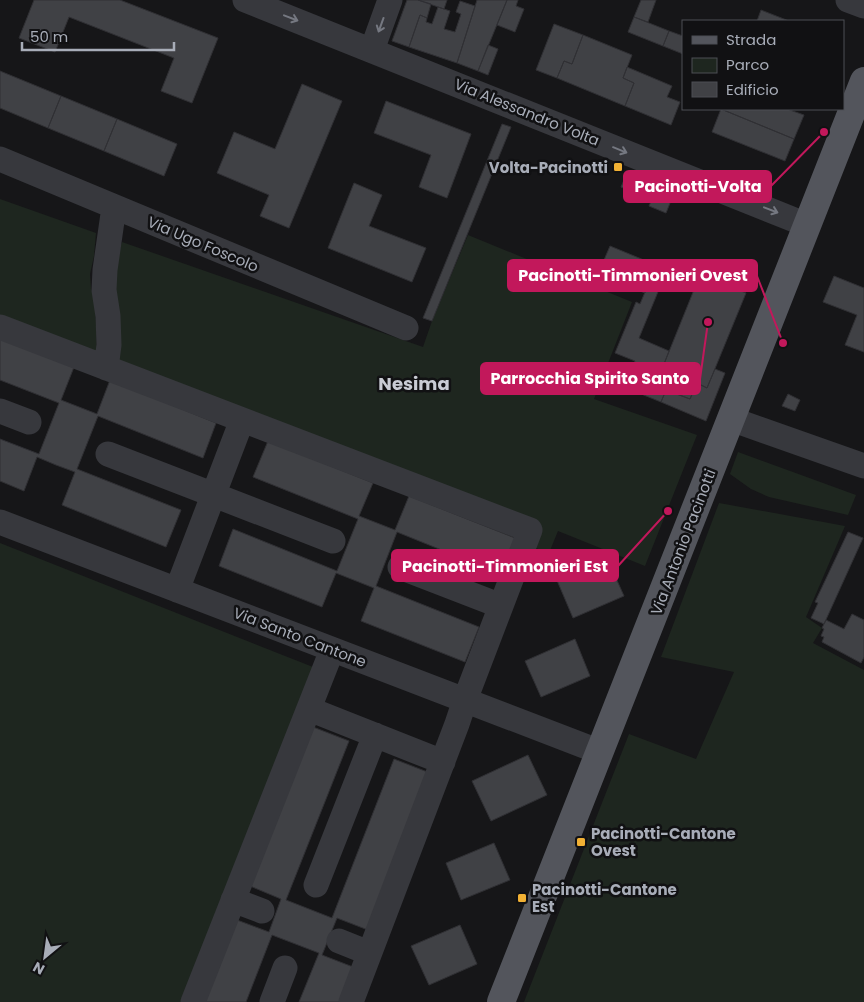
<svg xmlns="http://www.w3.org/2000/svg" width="864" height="1002" viewBox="0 0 864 1002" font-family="Poppins,sans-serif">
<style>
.green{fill:#1e261f}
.building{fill:#404145;stroke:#303034}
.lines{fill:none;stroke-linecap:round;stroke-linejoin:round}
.minor{stroke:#37383d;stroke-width:25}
.major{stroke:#53555c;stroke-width:28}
.oneway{stroke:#757881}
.poi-dot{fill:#f2b134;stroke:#111113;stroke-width:2}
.labels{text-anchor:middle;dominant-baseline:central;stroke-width:5;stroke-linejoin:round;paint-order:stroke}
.street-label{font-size:15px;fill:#a8adb8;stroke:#111113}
.poi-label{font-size:15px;font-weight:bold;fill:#a8adb8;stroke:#111113;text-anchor:start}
.quarter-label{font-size:18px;font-weight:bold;fill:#c9ccd4;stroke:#111113}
.leader{fill:none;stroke:#c2185b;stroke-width:2}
.callout-dot{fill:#c2185b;stroke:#111113;stroke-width:2}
.callout{fill:#c2185b;stroke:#c2185b;stroke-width:2}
.callout-label{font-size:16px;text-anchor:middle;font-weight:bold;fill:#fff}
</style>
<rect width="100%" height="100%" fill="#161618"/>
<!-- green -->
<path class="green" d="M 0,199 L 96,233 L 94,256 L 90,274 L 91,289 L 95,300 L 97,353 L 0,315 Z
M 468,235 L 632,302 L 594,399 L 697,435 L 645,566 L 558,531 L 549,553 L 533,547 L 541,525 L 119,361 L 114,268 L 122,242 L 423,347 L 432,321 Z
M 738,452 L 856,495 L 848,515 L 769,497 L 751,489 L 730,474 Z
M 719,503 L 845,526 L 806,617 L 822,628 L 813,643 L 864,670 L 864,1002 L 524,1002 L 629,734 L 696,759 L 734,672 L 661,657 Z
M 0,543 L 313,667 L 183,1002 L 0,1002 Z"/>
<!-- building -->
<path class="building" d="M 34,0 L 120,0 L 218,38 L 192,103 L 161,91 L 174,58 L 69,17 L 55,52 L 19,38 Z
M 407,0 L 418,0 L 431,4 L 427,18 L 420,15 L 409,47 L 392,41 Z
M 418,0 L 447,0 L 444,9 Z
M 477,0 L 507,0 L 478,71 L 457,63 Z
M 507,0 L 518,0 L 516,6 L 524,9 L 515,32 L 497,25 Z
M 641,0 L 656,0 L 648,22 L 634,17 Z
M 460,1 L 475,6 L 457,63 L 409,47 L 420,15 L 427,18 L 426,22 L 432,24 L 438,7 L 450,11 L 444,29 L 455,32 L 461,14 L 456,12 Z
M 761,10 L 789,21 L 757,21 Z
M 634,17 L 669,31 L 663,46 L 628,32 Z
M 554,24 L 583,35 L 572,64 L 564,61 L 557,78 L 536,70 Z
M 669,31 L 683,36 L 683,54 L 663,46 Z
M 583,35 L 632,55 L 623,78 L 634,83 L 625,106 L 557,78 L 564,61 L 572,64 Z
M 488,45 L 498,49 L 488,75 L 478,71 Z
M 627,67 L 672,86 L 667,97 L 680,102 L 671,125 L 625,106 L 634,83 L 623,78 Z
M 0,71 L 61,96 L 48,128 L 0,108 Z
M 302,84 L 342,101 L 289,228 L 260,216 L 269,195 L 217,173 L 234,132 L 275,149 Z
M 61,96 L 117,119 L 104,151 L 48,128 Z
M 386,101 L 471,134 L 447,198 L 419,187 L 431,155 L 374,133 Z
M 721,109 L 794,139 L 785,161 L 712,132 Z
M 721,109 L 787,109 L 804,115 L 794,139 Z
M 117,119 L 177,144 L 164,176 L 104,151 Z
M 502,124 L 511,127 L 432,321 L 423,318 Z
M 627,173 L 658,186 L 652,200 L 621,187 Z
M 354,183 L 382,195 L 369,226 L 426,248 L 412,282 L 328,248 Z
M 658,186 L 674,193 L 666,213 L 649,206 Z
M 610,246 L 656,265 L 645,293 L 598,274 Z
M 700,275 L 746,293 L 707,388 L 697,383 L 690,399 L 666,390 L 673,374 L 662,369 Z
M 834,276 L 864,288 L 864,352 L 845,345 L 857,315 L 823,302 Z
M 651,278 L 662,282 L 639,338 L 669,351 L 662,369 L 673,374 L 661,402 L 624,387 L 635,361 L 615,353 L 636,302 L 640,304 Z
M 0,337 L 74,367 L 61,400 L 97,414 L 110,380 L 216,423 L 203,458 L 98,416 L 77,469 L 181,510 L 166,547 L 62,505 L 75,472 L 56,465 L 37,457 L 24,491 L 0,481 L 0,439 L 39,454 L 59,403 L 0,380 Z
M 715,369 L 725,373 L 706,421 L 661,402 L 666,390 L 690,399 L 697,383 L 707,388 Z
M 788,394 L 800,400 L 795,411 L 782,406 Z
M 268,441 L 373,483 L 359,516 L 395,530 L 409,496 L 515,538 L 501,574 L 397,532 L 376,586 L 479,627 L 465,662 L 361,621 L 374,588 L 336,573 L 322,607 L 219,566 L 233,529 L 337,571 L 358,519 L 253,477 Z
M 848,532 L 863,538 L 824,624 L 811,618 L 818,603 L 815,602 Z
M 606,556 L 624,596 L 573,618 L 556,578 Z
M 852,614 L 864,620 L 864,657 L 861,663 L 822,642 L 824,637 L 821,636 L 824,629 L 822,628 L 826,620 L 844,629 Z
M 575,639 L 590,676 L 541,697 L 525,661 Z
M 313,727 L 349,741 L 286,900 L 332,918 L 394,759 L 430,773 L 368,930 L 337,918 L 322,955 L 353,967 L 340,1002 L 299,1002 L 319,953 L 272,935 L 246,1002 L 205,1002 L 237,920 L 269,932 L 281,899 L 250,886 Z
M 528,755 L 547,795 L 491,821 L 472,781 Z
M 494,843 L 510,880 L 461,900 L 446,863 Z
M 460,925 L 477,964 L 429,985 L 411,946 Z"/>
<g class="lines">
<!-- minor -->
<path class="minor" d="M 245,0 L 807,225
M 848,0 L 864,6
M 372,50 L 390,0
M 0,159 L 406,328
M 0,327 L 530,530 L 465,700 L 457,724 L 351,1002
M 106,368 L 109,345 L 108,316 L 104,290 L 105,270 L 114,207
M 0,411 L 29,422
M 731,419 L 864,466
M 108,454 L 333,541
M 0,522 L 600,752
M 400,567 L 501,606
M 177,590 L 242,420
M 309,709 L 443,762
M 316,885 L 375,735
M 233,900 L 262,911
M 339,941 L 369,953
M 193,1002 L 332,650
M 272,1002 L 285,968"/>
<!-- major -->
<path class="major" d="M 501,1002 L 864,81"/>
</g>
<!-- one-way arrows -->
<defs><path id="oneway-shaft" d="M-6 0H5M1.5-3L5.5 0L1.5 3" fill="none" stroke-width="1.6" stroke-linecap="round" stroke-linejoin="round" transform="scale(1.25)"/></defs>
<g class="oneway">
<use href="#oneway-shaft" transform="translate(291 18) rotate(21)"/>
<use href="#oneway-shaft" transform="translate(381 25) rotate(110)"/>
<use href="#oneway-shaft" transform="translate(620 150) rotate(22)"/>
<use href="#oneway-shaft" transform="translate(771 210) rotate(21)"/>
</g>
<!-- markers -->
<g class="poi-dot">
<rect x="613" y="162" width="10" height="10" rx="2.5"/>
<rect x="576" y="837" width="10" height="10" rx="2.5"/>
<rect x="517" y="893" width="10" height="10" rx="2.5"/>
</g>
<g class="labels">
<!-- street labels -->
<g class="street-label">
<text transform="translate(527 112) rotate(22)">Via Alessandro Volta</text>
<text transform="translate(203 244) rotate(23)">Via Ugo Foscolo</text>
<text transform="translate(683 542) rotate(-69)">Via Antonio Pacinotti</text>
<text transform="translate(300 637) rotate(21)">Via Santo Cantone</text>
</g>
<!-- poi labels -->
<g class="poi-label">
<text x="608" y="167" text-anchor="end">Volta-Pacinotti</text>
<text x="591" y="833">Pacinotti-Cantone<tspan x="591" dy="17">Ovest</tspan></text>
<text x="532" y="889">Pacinotti-Cantone<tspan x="532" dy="17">Est</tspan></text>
</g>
<!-- quarter labels -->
<g class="quarter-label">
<text x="414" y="383">Nesima</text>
</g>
</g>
<!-- callouts -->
<path class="leader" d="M824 132L771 186M783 343L757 276M708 322L700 379M668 511L618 566"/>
<g class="callout-dot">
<circle cx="824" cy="132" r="5"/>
<circle cx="783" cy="343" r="5"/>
<circle cx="708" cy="322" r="5"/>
<circle cx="668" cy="511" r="5"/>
</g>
<g class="callout">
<rect x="624" y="171" width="147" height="31" rx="5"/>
<rect x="508" y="260" width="249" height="31" rx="5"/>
<rect x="481" y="363" width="219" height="31" rx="5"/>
<rect x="392" y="550" width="226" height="31" rx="5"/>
</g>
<g class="callout-label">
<text x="698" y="192">Pacinotti-Volta</text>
<text x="633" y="281">Pacinotti-Timmonieri Ovest</text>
<text x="590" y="384">Parrocchia Spirito Santo</text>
<text x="505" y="572">Pacinotti-Timmonieri Est</text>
</g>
<!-- legend -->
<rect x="682" y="20" width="162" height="90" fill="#111113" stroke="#4d4f55"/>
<rect x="692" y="36" width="25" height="8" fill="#53555c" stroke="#4d4f55"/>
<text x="726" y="45" font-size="15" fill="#a8adb8">Strada</text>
<rect x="692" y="58" width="25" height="15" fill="#1e261f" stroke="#4d4f55"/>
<text x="726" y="70" font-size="15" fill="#a8adb8">Parco</text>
<rect x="692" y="82" width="25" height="15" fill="#404145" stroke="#4d4f55"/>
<text x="726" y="95" font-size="15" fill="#a8adb8">Edificio</text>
<!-- north arrow -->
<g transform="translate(45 957) rotate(209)" stroke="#111113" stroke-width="4" paint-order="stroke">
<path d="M0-4L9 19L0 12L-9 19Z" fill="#a8adb8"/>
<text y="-8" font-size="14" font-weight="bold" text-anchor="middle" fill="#a8adb8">N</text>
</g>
<!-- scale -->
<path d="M22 42v8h152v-8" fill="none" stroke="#a8adb8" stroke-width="2.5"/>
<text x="30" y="42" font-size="15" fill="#a8adb8" stroke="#111113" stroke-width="4" paint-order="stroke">50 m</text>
</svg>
